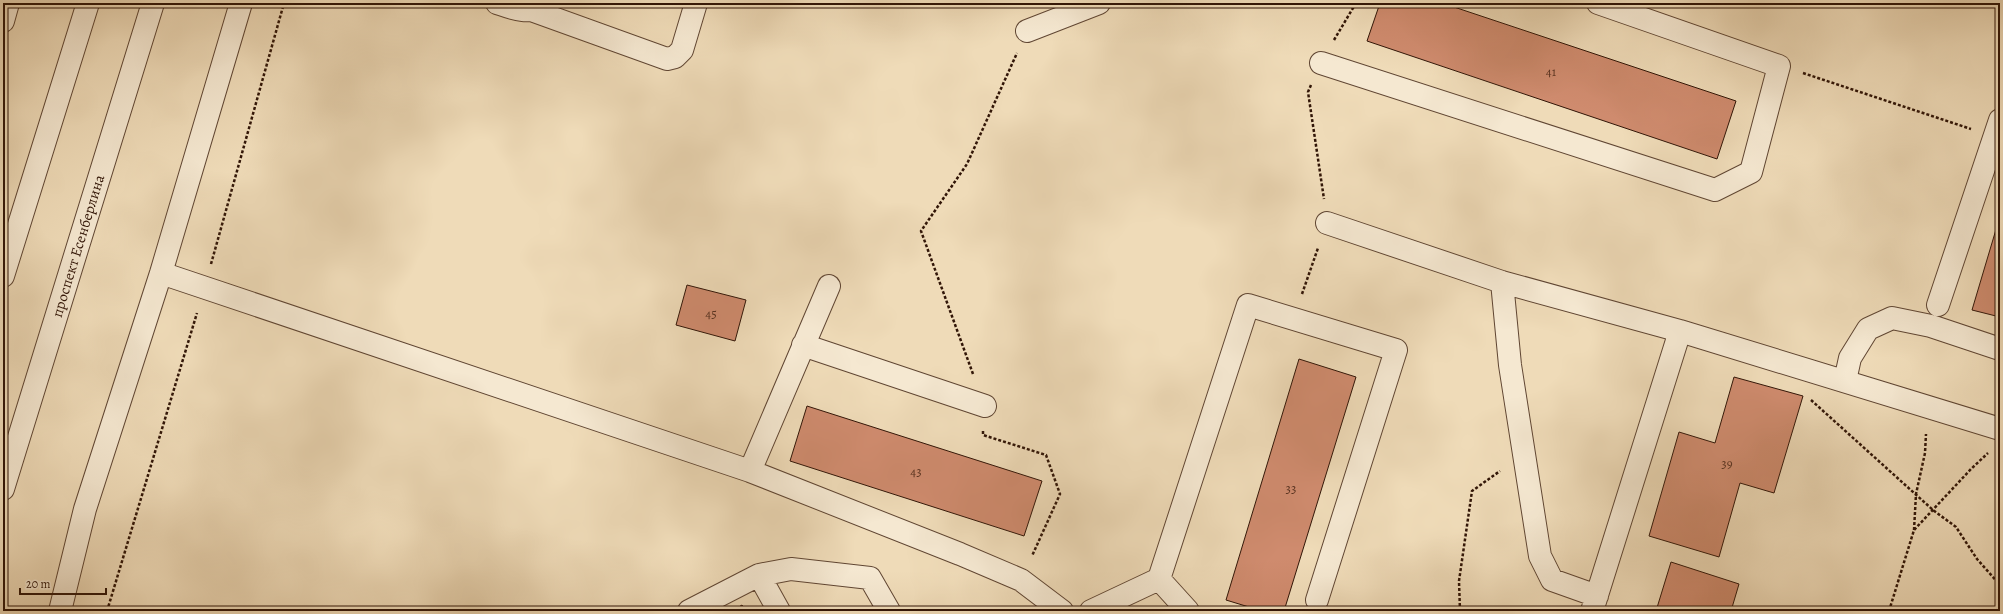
<svg xmlns="http://www.w3.org/2000/svg" width="2003" height="614" viewBox="0 0 2003 614" font-family="Alegreya,serif">
<style>
.building{fill:#cf8b6e;stroke:#311507}
.lines{fill:none;stroke-linecap:round;stroke-linejoin:round}
.minor-casing{stroke:#604633;stroke-width:24}
.path{stroke:#311507;stroke-width:2.5;stroke-dasharray:3 2;stroke-linecap:butt}
.minor{stroke:#f5e8d1;stroke-width:22}
.labels{text-anchor:middle;dominant-baseline:central;stroke-width:4;stroke-linejoin:round;paint-order:stroke}
.number-label{font-size:13px;fill:#583221}
.street-label{font-size:15px;fill:#311507;stroke:#f5e8d1}
</style>
<rect width="100%" height="100%" fill="#efdbb8"/>
<filter id="stains"><feTurbulence type="fractalNoise" baseFrequency=".005" numOctaves="4"/><feColorMatrix values="0 0 0 0 .2 0 0 0 0 .09 0 0 0 0 .02 0 0 0 .5 -.17"/></filter>
<radialGradient id="worn" r=".72"><stop offset=".6" stop-color="#630" stop-opacity="0"/><stop offset="1" stop-color="#630" stop-opacity=".3"/></radialGradient>
<!-- building -->
<path class="building" d="M 1380,3 L 1442,3 L 1736,101 L 1717,159 L 1367,41 Z
M 2000,216 L 2000,317 L 1972,310 Z
M 687,285 L 746,300 L 735,341 L 676,325 Z
M 1299,359 L 1356,377 L 1284,611 L 1262,611 L 1226,600 Z
M 1734,377 L 1803,396 L 1774,493 L 1740,483 L 1719,557 L 1649,536 L 1679,432 L 1715,443 Z
M 807,406 L 1042,481 L 1024,536 L 790,461 Z
M 1671,562 L 1739,584 L 1731,611 L 1656,611 Z
M 742,605 L 746,611 L 732,611 Z"/>
<g class="lines">
<defs>
<path id="minor" d="M 497,3 C 509,7 531,17 541,3
M 531,10 L 667,59 L 675,57 L 682,50 L 696,3
M 3,21 L 8,3
M 1027,31 L 1099,3
M 1321,63 L 1715,190 L 1751,172 L 1779,66 L 1598,3
M 1327,223 L 1502,282 L 1680,331 L 2000,429
M 161,273 L 750,471 L 960,554 L 1021,580 L 1062,611
M 3,276 L 88,3
M 1502,282 L 1510,365 L 1540,556 L 1552,580 L 1597,596
M 1938,305 L 2000,120
M 803,345 L 985,406
M 1845,381 L 1850,358 L 1868,329 L 1892,318 L 1931,326 L 2000,349
M 750,471 L 829,286
M 3,489 L 153,3
M 759,575 L 779,611
M 1159,579 L 1188,611
M 60,611 L 85,509 L 161,273 L 241,3
M 689,611 L 759,575 L 791,569 L 870,578 L 889,611
M 1091,611 L 1159,579 L 1248,305 L 1396,350 L 1317,600
M 1592,611 L 1680,331"/>
</defs>
<!-- minor casing -->
<use href="#minor" class="minor-casing"/>
<!-- path -->
<path class="path" d="M 1334,40 L 1356,3
M 1803,73 L 1971,129
M 1311,85 L 1308,92 L 1324,199
M 211,264 L 284,3
M 1302,294 L 1318,248
M 973,374 L 921,231 L 967,164 L 1017,53
M 1811,400 L 1933,510 L 1956,527 L 1977,559 L 2000,585
M 983,431 L 983,435 L 1046,455 L 1060,494 L 1032,556
M 1914,530 L 1916,494 L 1925,453 L 1926,434
M 107,611 L 197,313
M 1460,611 L 1459,581 L 1472,491 L 1500,471
M 1889,611 L 1914,530 L 1971,469 L 1988,453"/>
<!-- minor -->
<use href="#minor" class="minor"/>
</g>
<g class="labels">
<!-- number labels -->
<g class="number-label">
<text x="1551" y="71">41</text>
<text x="711" y="313">45</text>
<text x="1727" y="463">39</text>
<text x="916" y="471">43</text>
<text x="1291" y="488">33</text>
</g>
<!-- street labels -->
<g class="street-label">
<text transform="translate(78 246) rotate(-73)">проспект Есенберлина</text>
</g>
</g>
<!-- margin -->
<rect width="2003" height="614" fill="none" stroke="#efdbb8" stroke-width="16"/>
<rect x="4" y="4" width="1995" height="606" fill="none" stroke="#311507" stroke-width="2"/>
<rect x="8" y="8" width="1987" height="598" fill="none" stroke="#311507"/>
<!-- scale -->
<path d="M20 588v6h86v-6" fill="none" stroke="#311507" stroke-width="2"/>
<text x="26" y="588" font-size="12" fill="#311507" stroke="#f5e8d1" stroke-width="3" paint-order="stroke">20 m</text>
<rect width="100%" height="100%" filter="url(#stains)"/>
<rect width="100%" height="100%" fill="url(#worn)"/>
</svg>
